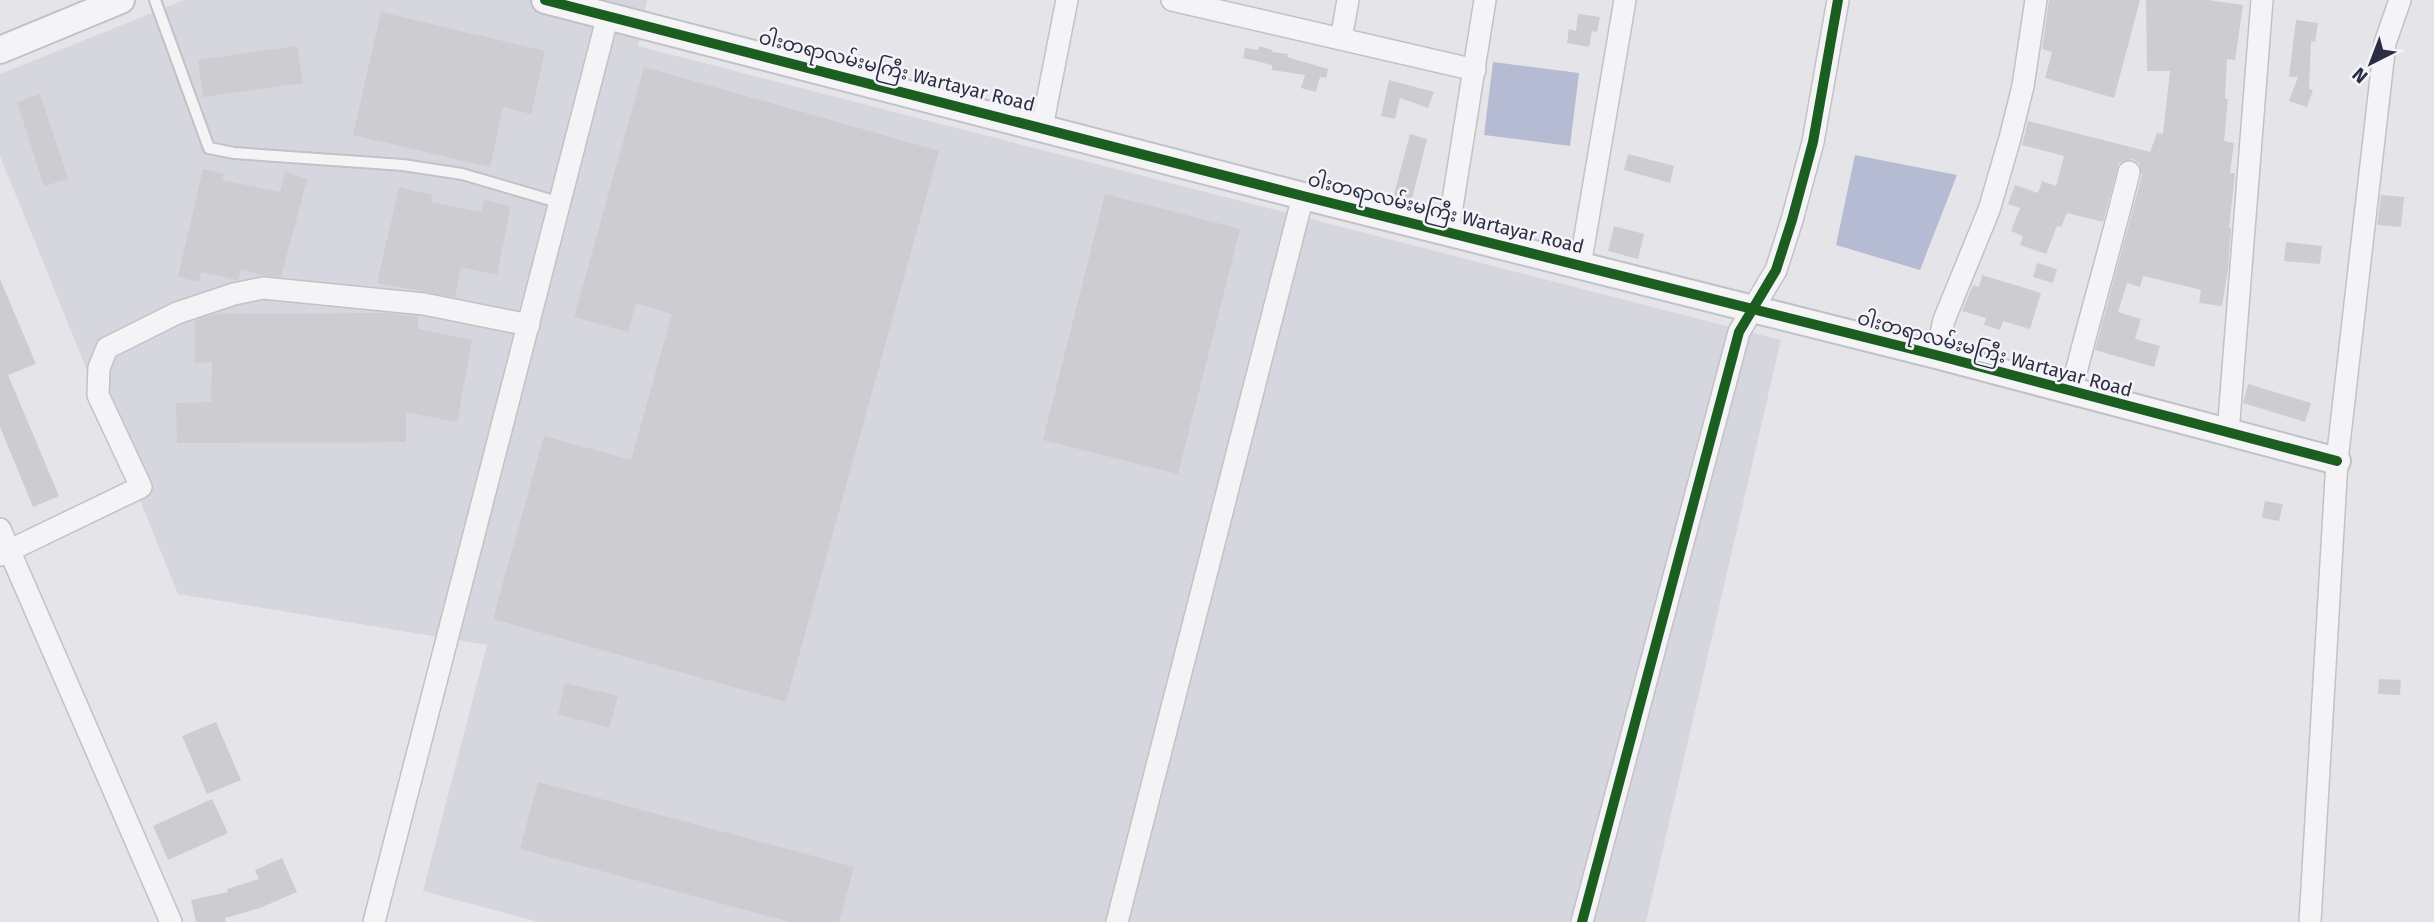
<svg xmlns="http://www.w3.org/2000/svg" width="2434" height="922" viewBox="0 0 2434 922" font-family="'Fira Sans','Noto Sans Myanmar',sans-serif">
<style>
.built{fill:#d5d6de}
.water{fill:#b5bbd3}
.building{fill:#ccccd1}
.lines{fill:none;stroke-linecap:round;stroke-linejoin:round}
.service-casing{stroke:#c2c2c6;stroke-width:14}
.minor-casing{stroke:#c2c2c6;stroke-width:24}
.tertiary-casing{stroke:#c2c2c6;stroke-width:30}
.service{stroke:#f4f4f6;stroke-width:10}
.minor{stroke:#f4f4f6;stroke-width:21}
.tertiary{stroke:#f4f4f6;stroke-width:26}
.cycleway-casing{stroke:#f3f3f8;stroke-width:15}
.cycleway{stroke:#1b5e20;stroke-width:10}
.labels{text-anchor:middle;dominant-baseline:central;stroke-width:5;stroke-linejoin:round;paint-order:stroke}
.street-label{font-size:19px;fill:#2b2e42;stroke:#f3f3f8}
</style>
<rect width="100%" height="100%" fill="#e5e5e9"/>
<!-- built -->
<path class="built" d="M 184,0 L 647,0 L 638,46 L 1781,340 L 1646,922 L 539,922 L 423,891 L 487,645 L 178,594 L 0,156 L 0,74 Z"/>
<!-- water -->
<path class="water" d="M 1493,62 L 1579,73 L 1570,146 L 1484,135 Z
M 1855,155 L 1957,175 L 1920,270 L 1836,245 Z"/>
<!-- building -->
<path class="building" d="M 2049,0 L 2140,0 L 2114,98 L 2045,78 L 2052,52 L 2042,49 Z
M 2146,0 L 2208,0 L 2243,5 L 2235,60 L 2227,59 L 2225,99 L 2228,99 L 2224,141 L 2234,143 L 2230,173 L 2235,173 L 2229,228 L 2231,228 L 2228,269 L 2222,306 L 2199,303 L 2201,290 L 2186,286 L 2143,276 L 2140,287 L 2127,283 L 2118,312 L 2141,319 L 2135,339 L 2160,346 L 2154,367 L 2095,350 L 2142,175 L 2139,163 L 2132,159 L 2119,163 L 2103,222 L 2067,213 L 2061,227 L 2057,226 L 2046,254 L 2020,245 L 2023,236 L 2011,231 L 2020,208 L 2008,204 L 2015,185 L 2038,193 L 2042,181 L 2056,186 L 2064,156 L 2022,145 L 2028,121 L 2150,152 L 2157,133 L 2163,134 L 2170,71 L 2147,71 Z
M 381,12 L 545,51 L 531,114 L 503,107 L 490,167 L 353,135 Z
M 1578,14 L 1600,17 L 1597,32 L 1592,31 L 1589,47 L 1567,43 L 1569,29 L 1576,31 Z
M 2296,20 L 2318,23 L 2315,42 L 2311,41 L 2309,89 L 2313,90 L 2307,107 L 2289,101 L 2298,77 L 2289,77 Z
M 297,46 L 303,83 L 203,97 L 198,60 Z
M 1259,46 L 1272,50 L 1272,52 L 1288,54 L 1287,57 L 1328,69 L 1326,78 L 1320,77 L 1316,92 L 1301,88 L 1305,75 L 1272,70 L 1272,65 L 1243,58 L 1245,48 L 1258,50 Z
M 644,67 L 939,151 L 786,702 L 493,619 L 544,436 L 631,460 L 672,314 L 636,303 L 628,332 L 574,317 Z
M 1389,80 L 1434,92 L 1428,108 L 1400,98 L 1395,119 L 1381,116 Z
M 40,94 L 68,179 L 44,186 L 17,102 Z
M 1410,134 L 1427,139 L 1410,207 L 1392,202 Z
M 1628,154 L 1674,166 L 1670,183 L 1624,170 Z
M 203,169 L 224,174 L 222,180 L 280,192 L 285,172 L 307,179 L 281,277 L 262,275 L 241,269 L 238,280 L 201,272 L 199,282 L 178,277 Z
M 399,187 L 432,195 L 431,202 L 481,212 L 484,200 L 511,206 L 497,275 L 461,267 L 455,297 L 377,283 Z
M 1105,194 L 1240,229 L 1178,474 L 1043,440 Z
M 2381,195 L 2404,197 L 2401,227 L 2377,225 Z
M 1614,226 L 1644,234 L 1638,259 L 1608,251 Z
M 2286,242 L 2322,246 L 2320,264 L 2284,261 Z
M 2037,263 L 2057,269 L 2053,283 L 2033,277 Z
M 1982,275 L 2041,293 L 2030,329 L 2003,321 L 2000,330 L 1984,325 L 1986,318 L 1962,311 L 1973,285 L 1979,287 Z
M 0,279 L 36,364 L 8,375 L 59,496 L 33,507 L 0,427 Z
M 385,313 L 418,317 L 418,329 L 472,340 L 457,422 L 406,412 L 406,442 L 177,443 L 176,403 L 211,402 L 212,362 L 195,363 L 195,321 L 214,314 Z
M 2248,384 L 2311,403 L 2305,422 L 2243,403 Z
M 2265,501 L 2283,504 L 2279,521 L 2262,518 Z
M 2379,679 L 2401,680 L 2400,695 L 2378,694 Z
M 565,683 L 618,696 L 609,728 L 558,714 Z
M 216,722 L 241,780 L 207,794 L 182,736 Z
M 538,782 L 854,867 L 839,922 L 790,922 L 520,849 Z
M 212,799 L 228,833 L 168,860 L 153,826 Z
M 282,858 L 297,892 L 260,908 L 225,918 L 226,922 L 196,922 L 191,900 L 228,892 L 227,889 L 259,879 L 255,870 Z"/>
<g class="lines">
<defs>
<path id="service" d="M 155,0 L 209,148 L 234,153 L 403,165 L 462,174 L 561,203"/>
<path id="minor" d="M 1172,0 L 1475,70
M 1341,39 L 1348,0
M 1042,127 L 1067,0
M 1448,232 L 1485,0
M 1580,266 L 1625,0
M 1936,355 L 1944,320 L 1989,210 L 2010,138 L 2023,86 L 2036,0
M 2071,392 C 2089,319 2111,246 2129,172
M 2228,433 L 2262,0
M 0,529 L 171,922
M 0,555 L 141,487 L 98,395 L 99,368 L 107,348 L 177,313 L 234,294 L 263,288 L 424,304 L 529,325
M 374,922 L 608,15
M 1117,922 L 1303,196
M 1582,922 L 1739,332 L 1776,270 L 1792,220 L 1813,142 L 1838,0
M 2310,922 L 2337,461 L 2385,43 L 2400,0"/>
<path id="tertiary" d="M 545,0 L 1303,196 L 1936,355 L 2337,461
M 0,50 L 121,0"/>
</defs>
<!-- service casing -->
<use href="#service" class="service-casing"/>
<!-- minor casing -->
<use href="#minor" class="minor-casing"/>
<!-- tertiary casing -->
<use href="#tertiary" class="tertiary-casing"/>
<!-- service -->
<use href="#service" class="service"/>
<!-- minor -->
<use href="#minor" class="minor"/>
<!-- tertiary -->
<use href="#tertiary" class="tertiary"/>
<defs>
<path id="cycleway" d="M 545,0 L 1303,196 L 1936,355 L 2337,461
M 1582,922 L 1739,332 L 1776,270 L 1792,220 L 1813,142 L 1838,0"/>
</defs>
<!-- cycleway casing -->
<use href="#cycleway" class="cycleway-casing"/>
<!-- cycleway -->
<use href="#cycleway" class="cycleway"/>
</g>
<g class="labels">
<!-- street labels -->
<g class="street-label">
<text transform="translate(897 71) rotate(14)">ဝါးတရာလမ်းမကြီး Wartayar Road</text>
<text transform="translate(1446 213) rotate(14)">ဝါးတရာလမ်းမကြီး Wartayar Road</text>
<text transform="translate(1995 354) rotate(15)">ဝါးတရာလမ်းမကြီး Wartayar Road</text>
</g>
</g>
<!-- north arrow -->
<g transform="translate(2371 63) rotate(222)" stroke="#f3f3f8" stroke-width="5" paint-order="stroke">
<path d="M0-5L12 26L0 18L-12 26Z" fill="#2b2e42"/>
<text y="-10" font-size="19" font-weight="bold" text-anchor="middle" fill="#2b2e42">N</text>
</g>
</svg>
